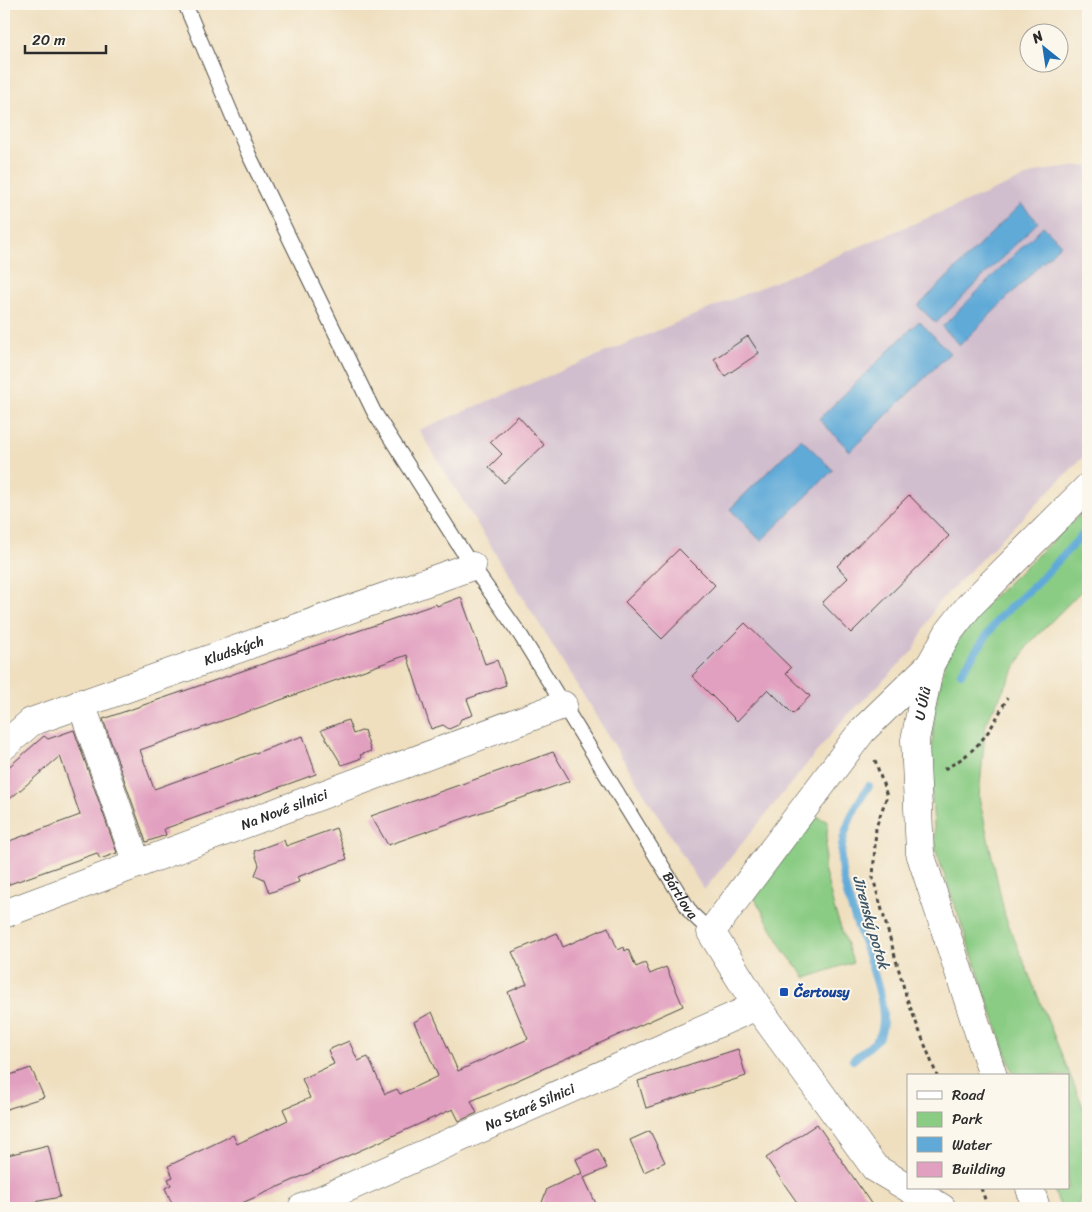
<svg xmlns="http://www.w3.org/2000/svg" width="1092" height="1212" viewBox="0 0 1092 1212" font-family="Sriracha,sans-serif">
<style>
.industrial{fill:#d0bdcd}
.green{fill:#8acc84;stroke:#5a7c58}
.water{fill:#61aad8;stroke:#466a82}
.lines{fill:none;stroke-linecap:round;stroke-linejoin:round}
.stream{stroke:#61aad8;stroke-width:8}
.building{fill:#e2a0c0}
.lane-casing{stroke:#484641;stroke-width:16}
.street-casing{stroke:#484641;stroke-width:29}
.secondary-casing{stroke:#484641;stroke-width:29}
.path{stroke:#484641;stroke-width:3;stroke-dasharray:4 4;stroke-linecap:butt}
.lane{stroke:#fff;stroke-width:14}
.street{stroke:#fff;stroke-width:28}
.secondary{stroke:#fff;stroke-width:28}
.transit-dot{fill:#1a4fb4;stroke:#fbf7ec;stroke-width:2}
.labels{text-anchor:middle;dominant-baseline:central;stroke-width:4;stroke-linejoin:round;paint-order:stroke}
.street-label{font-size:14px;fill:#2b2b2b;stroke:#fbf7ec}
.transit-label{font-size:14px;font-weight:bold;fill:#164399;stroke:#fbf7ec;text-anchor:start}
.water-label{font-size:15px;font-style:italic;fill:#3e5768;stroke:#fbf7ec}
</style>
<rect width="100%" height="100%" fill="#fbf7ec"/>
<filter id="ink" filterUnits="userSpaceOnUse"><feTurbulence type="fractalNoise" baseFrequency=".02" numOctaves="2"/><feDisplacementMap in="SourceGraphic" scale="10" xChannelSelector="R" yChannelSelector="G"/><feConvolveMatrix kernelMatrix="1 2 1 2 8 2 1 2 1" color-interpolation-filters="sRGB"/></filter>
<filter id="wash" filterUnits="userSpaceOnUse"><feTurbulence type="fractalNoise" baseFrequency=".0096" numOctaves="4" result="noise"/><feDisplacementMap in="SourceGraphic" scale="20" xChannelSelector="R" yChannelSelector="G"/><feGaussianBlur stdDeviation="1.12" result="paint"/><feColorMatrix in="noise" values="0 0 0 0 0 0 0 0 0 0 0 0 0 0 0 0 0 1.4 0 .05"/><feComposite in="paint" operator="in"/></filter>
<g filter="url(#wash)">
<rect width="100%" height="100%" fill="#efdfbf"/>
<!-- industrial -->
<path class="industrial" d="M 1088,165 L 1088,452 L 936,605 L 914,650 L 842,721 L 704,890 L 419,430 L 1040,171 Z"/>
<!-- green -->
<path class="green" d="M 1088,507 L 1088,584 L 1028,645 L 986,722 L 979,797 L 1005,916 L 1088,1119 L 1088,1178 L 1077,1208 L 1061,1208 L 1053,1188 L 1068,1188 L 1068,1076 L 1014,1076 L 936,851 L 930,772 L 935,706 L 947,654 L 983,607 Z
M 816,816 L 828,822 L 824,868 L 834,908 L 853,962 L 806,978 L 785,952 L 754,897 Z"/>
<!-- water -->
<path class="water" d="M 1021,204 L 1038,222 L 936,323 L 918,306 Z
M 1043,226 L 1061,244 L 960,345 L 942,327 Z
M 919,321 L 950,353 L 850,451 L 819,419 Z
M 801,439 L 833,470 L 761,541 L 730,509 Z"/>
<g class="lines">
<!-- stream -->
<path class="stream" d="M 961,673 L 998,619 L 1036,584 L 1088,529
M 853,1060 C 860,1053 874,1045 879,1037 C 899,1002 838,902 841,856 C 842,830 855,806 869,786"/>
</g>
<g id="blocks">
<!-- building -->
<path class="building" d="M 748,336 L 759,353 L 725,376 L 714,359 Z
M 518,416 L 544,445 L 504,483 L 489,467 L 502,454 L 490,442 Z
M 909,495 L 949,536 L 851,633 L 822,603 L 848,578 L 837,566 Z
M 679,549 L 715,585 L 662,639 L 625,602 Z
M 461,597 L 485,664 L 497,660 L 506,685 L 467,699 L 473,715 L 461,719 L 458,725 L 449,729 L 443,725 L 431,729 L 407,655 L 140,750 L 154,789 L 303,736 L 316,774 L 164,829 L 166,835 L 146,842 L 103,719 L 436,604 L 437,606 Z
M 745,623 L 791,668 L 786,673 L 810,696 L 793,714 L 768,689 L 737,721 L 692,676 Z
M 348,720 L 353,734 L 364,730 L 371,751 L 360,755 L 362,758 L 342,765 L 321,730 Z
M 74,730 L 117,853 L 100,859 L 97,853 L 4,886 L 4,843 L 80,815 L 60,756 L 4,804 L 4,771 L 44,736 L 48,739 Z
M 553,752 L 570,781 L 388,845 L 371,816 Z
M 336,828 L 347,859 L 297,877 L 299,882 L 269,893 L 264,879 L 255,875 L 259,865 L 254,851 L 284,840 L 286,846 Z
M 608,927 L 618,950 L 624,947 L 625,951 L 628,949 L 636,967 L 645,963 L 650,974 L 666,967 L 683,1006 L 471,1101 L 477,1113 L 459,1121 L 453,1109 L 231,1208 L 174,1208 L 165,1188 L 171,1185 L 168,1179 L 173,1177 L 168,1166 L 233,1135 L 237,1144 L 288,1120 L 283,1109 L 310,1098 L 302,1079 L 334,1064 L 328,1050 L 349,1041 L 358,1061 L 368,1057 L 385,1094 L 397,1089 L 400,1094 L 438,1076 L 414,1022 L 432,1012 L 458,1071 L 528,1039 L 508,992 L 527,984 L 512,952 L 557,933 L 563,947 Z
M 738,1049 L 746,1076 L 646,1108 L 638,1081 Z
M 31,1068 L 44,1097 L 4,1110 L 4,1077 Z
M 817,1124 L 830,1143 L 874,1208 L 801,1208 L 766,1158 Z
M 650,1131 L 665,1162 L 644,1172 L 630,1140 Z
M 48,1145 L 60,1197 L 4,1208 L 4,1156 Z
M 598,1149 L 607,1168 L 584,1178 L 598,1208 L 540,1208 L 547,1189 L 582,1173 L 583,1176 L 576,1159 Z"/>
</g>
</g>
<g filter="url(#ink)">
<use href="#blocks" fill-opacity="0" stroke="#484641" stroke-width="1"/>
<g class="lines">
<defs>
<g id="lane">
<path id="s1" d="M 185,4 L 249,155 L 374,412 L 472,566 L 521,636 L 691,913 L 711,932"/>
</g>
<g id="street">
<path d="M 930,665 L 862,731 L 711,932 L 757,1006 L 875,1168 L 942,1208"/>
<path d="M 81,703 L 137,864"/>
<path id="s2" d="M 4,746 L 31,722 L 472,566"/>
<path id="s3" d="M 4,914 L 563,705"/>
<path id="s4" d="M 302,1208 L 757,1006"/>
</g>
<g id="secondary">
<path id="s5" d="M 993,1076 L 920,853 L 915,740 L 930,665 L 948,633 L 970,605 L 1088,487"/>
<path d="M 1030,1188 L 1036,1208"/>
</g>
</defs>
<!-- lane casing -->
<use href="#lane" class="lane-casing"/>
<!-- street casing -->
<use href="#street" class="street-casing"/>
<!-- secondary casing -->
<use href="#secondary" class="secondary-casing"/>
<!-- path -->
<path class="path" d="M 875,760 L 887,796 L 876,827 L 873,878 L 907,999 L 937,1076
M 944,769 C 978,752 991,731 1007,698
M 981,1188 L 988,1208"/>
<!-- lane -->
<use href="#lane" class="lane"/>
<!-- street -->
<use href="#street" class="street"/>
<!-- secondary -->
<use href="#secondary" class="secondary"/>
</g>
</g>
<!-- markers -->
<rect class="transit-dot" x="779" y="987" width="10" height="10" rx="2.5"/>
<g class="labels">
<!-- street labels -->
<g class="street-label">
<text stroke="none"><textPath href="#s2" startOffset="251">Kludských</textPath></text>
<text stroke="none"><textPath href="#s5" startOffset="385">U Úlů</textPath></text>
<text stroke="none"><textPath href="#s3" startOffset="299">Na Nové silnici</textPath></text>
<text stroke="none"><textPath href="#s1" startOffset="1022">Bártlova</textPath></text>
<text stroke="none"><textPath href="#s4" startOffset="249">Na Staré Silnici</textPath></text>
</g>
<!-- transit labels -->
<g class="transit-label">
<text x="794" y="992">Čertousy</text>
</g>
<!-- water labels -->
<g class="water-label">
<text transform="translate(871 922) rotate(74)">Jirenský potok</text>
</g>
</g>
<!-- margin -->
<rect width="1092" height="1212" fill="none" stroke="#fbf7ec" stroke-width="20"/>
<!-- legend -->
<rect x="907" y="1074" width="162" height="115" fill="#fbf7ec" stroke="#a8a59f"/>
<rect x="917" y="1091" width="25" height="8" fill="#ffffff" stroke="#a8a59f"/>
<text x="952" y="1100" font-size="15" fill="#2b2b2b">Road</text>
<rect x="917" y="1112" width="25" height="15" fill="#8acc84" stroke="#a8a59f"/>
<text x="952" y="1124" font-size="15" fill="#2b2b2b">Park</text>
<rect x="917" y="1137" width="25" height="15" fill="#61aad8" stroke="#a8a59f"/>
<text x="952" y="1150" font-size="15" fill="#2b2b2b">Water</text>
<rect x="917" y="1162" width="25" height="15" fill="#e2a0c0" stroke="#a8a59f"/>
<text x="952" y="1174" font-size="15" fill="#2b2b2b">Building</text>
<!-- north arrow -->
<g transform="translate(1044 48) rotate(330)"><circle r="24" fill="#fbf7ec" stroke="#a8a59f"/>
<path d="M0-4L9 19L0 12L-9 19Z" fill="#1f6fb2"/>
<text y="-8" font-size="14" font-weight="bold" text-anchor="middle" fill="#2b2b2b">N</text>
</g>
<!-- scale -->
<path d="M25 45v8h81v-8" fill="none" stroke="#2b2b2b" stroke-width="2.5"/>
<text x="32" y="45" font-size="15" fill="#2b2b2b" stroke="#fbf7ec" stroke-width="4" paint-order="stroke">20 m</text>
</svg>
